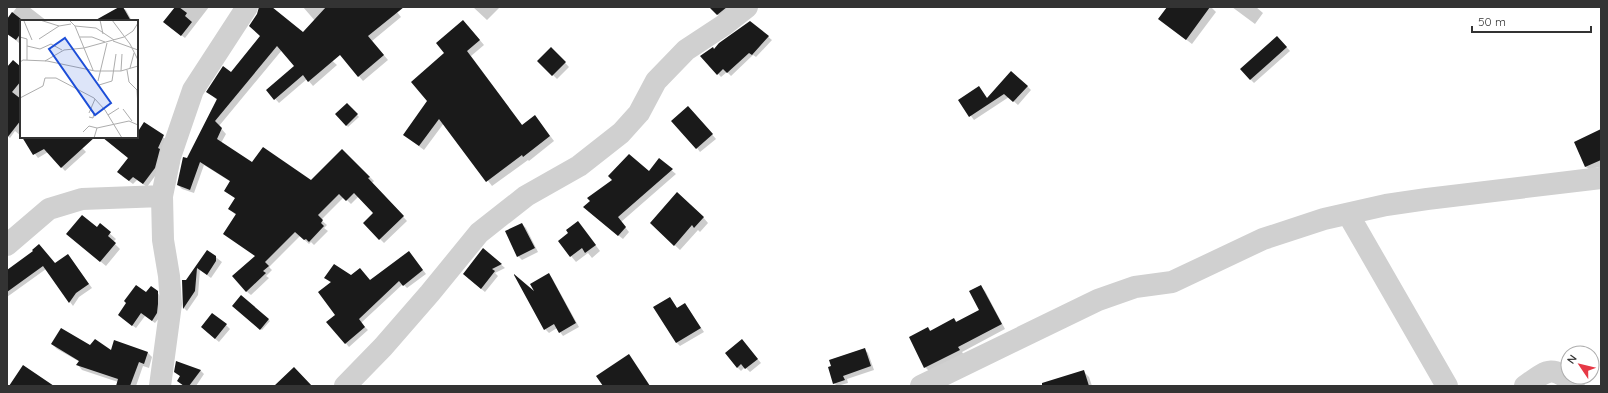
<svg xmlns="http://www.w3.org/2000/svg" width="1608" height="393" viewBox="0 0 1608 393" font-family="Quicksand,sans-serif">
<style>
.shadow{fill:#0003}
.building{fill:#1a1a1a}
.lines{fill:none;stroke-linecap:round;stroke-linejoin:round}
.minor{stroke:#d0d0d0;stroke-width:22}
.inset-road{fill:none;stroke:#adadad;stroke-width:1}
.view{fill:#1d4ed8;fill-opacity:0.15;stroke:#1d4ed8;stroke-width:2}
.inset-edge{fill:none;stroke:#333;stroke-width:2}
</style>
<rect width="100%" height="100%" fill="#fff"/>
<!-- shadow -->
<path class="shadow" d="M 17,7 L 29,7 L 47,21 L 21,21 L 21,40 L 19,43 L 7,33 L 7,20 Z
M 121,7 L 126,10 L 132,21 L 107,21 Z
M 176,7 L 209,7 L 185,38 L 168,25 Z
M 260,7 L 270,7 L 337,65 L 313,86 L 307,79 L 279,103 L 268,91 L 296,66 L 282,50 L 219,126 L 226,134 L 221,143 L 252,163 L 311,181 L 342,150 L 374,181 L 372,183 L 407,221 L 384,243 L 364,223 L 375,213 L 359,196 L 351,204 L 344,197 L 321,220 L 327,225 L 324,228 L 328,231 L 314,245 L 311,242 L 309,244 L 300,236 L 269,267 L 272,270 L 266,276 L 269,278 L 251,295 L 246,291 L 256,256 L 224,234 L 236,215 L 229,209 L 236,199 L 225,191 L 231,182 L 204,165 L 194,193 L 182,189 L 178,185 L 187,160 L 217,100 L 208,92 L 231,73 L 262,36 L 258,14 Z
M 303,7 L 393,7 L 401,17 L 372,41 L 388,60 L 363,81 L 334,47 L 336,45 Z
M 473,7 L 500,7 L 487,20 Z
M 710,7 L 732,7 L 721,18 Z
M 1168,7 L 1211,7 L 1216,12 L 1192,44 L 1159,19 Z
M 1232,7 L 1256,7 L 1263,13 L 1255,24 Z
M 750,22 L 772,40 L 756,57 L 753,55 L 731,76 L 727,72 L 721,77 L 702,56 L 714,50 Z
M 468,26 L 484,45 L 471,56 L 522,125 L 539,121 L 554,141 L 529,161 L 528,160 L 492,186 L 444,123 L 424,150 L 404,135 L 428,101 L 446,54 Z
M 1281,41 L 1290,51 L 1254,83 L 1250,79 Z
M 551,48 L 569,67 L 557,79 L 539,61 Z
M 21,68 L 21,136 L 15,131 L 10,138 L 7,136 L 7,69 Z
M 1027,86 L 1031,90 L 1018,105 L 1009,97 L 974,120 L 959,100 L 979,87 L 987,99 Z
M 347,104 L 359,117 L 348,127 L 336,114 Z
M 692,111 L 716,139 L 700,152 L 697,148 Z
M 144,124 L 167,140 L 158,172 L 147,187 L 137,180 L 133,184 L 122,176 L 129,158 L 102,137 L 137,137 Z
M 1601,130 L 1601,169 L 1598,167 L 1590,170 L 1586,167 L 1575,142 Z
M 22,137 L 72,137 L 86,152 L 65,171 L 48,152 L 38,158 Z
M 659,160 L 676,174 L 621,222 L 629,232 L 623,239 L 588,211 L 649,172 Z
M 703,217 L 708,223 L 700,232 L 698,230 L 680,250 L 651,223 Z
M 578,222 L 600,251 L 592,258 L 588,253 L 576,262 L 571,256 L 570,234 Z
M 522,224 L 526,228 L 538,252 L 522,260 L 518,256 Z
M 100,225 L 116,239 L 113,242 L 120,249 L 106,266 L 73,239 L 97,229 Z
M 484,250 L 505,268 L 495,273 L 498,276 L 485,292 L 468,278 Z
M 208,251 L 222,262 L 211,278 L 200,270 L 198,295 L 187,311 L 184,308 L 183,281 L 187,281 Z
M 412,256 L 426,274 L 407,288 L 403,284 L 361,323 L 368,330 L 349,347 L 327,322 L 336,315 L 331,283 L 326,278 L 351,277 L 371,281 Z
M 71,259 L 92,288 L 79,297 L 73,306 L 46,269 L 7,297 L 7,271 L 55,264 Z
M 548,274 L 552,278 L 579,327 L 563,336 L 557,328 L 549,333 L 545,329 L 537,294 Z
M 980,286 L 985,291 L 1005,329 L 962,352 L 964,355 L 930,372 L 925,367 L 928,328 L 931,331 L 954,319 L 958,323 L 981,311 Z
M 157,292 L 160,296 L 160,317 L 155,323 L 145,316 L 136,328 L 122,318 L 147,294 Z
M 241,296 L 270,321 L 262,330 L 235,308 Z
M 670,298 L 677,308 L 685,304 L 704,332 L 680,346 L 677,343 Z
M 226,325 L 230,329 L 219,342 L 206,331 Z
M 52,344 L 91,346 L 111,352 L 148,353 L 152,357 L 149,368 L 143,366 L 136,386 L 118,386 L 118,382 L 82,370 L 78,365 L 80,362 L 57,349 Z
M 745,344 L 761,363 L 750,372 L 745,367 L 741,371 L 737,367 Z
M 864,349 L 868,353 L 874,370 L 847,379 L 848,383 L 837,386 L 834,383 Z
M 177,363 L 201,371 L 204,374 L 196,386 L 184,386 L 182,384 L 181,377 L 176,372 Z
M 1083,371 L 1089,377 L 1092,386 L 1067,386 Z"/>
<!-- building -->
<path class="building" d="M 119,7 L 123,7 L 131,21 L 94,21 Z
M 175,7 L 179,7 L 187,13 L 185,16 L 192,22 L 181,36 L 163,22 Z
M 259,7 L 272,7 L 303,32 L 326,7 L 404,7 L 368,36 L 384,55 L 358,77 L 340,55 L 308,82 L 303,75 L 274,100 L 266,90 L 294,66 L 277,46 L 215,121 L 222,128 L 217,139 L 252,162 L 263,147 L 311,180 L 342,149 L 370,177 L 368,178 L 404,216 L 379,240 L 363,223 L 373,213 L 354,193 L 346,201 L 339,194 L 318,215 L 323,220 L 321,223 L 324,226 L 309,242 L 306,239 L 304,240 L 295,232 L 265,262 L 269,266 L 263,271 L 266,273 L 246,292 L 232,276 L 255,256 L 223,234 L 236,214 L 228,209 L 235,198 L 224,191 L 230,181 L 200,162 L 190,190 L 177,185 L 183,157 L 187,158 L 217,99 L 206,92 L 223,66 L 231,72 L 260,36 L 249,26 L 257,14 Z
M 709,7 L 727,7 L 717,15 Z
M 1167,7 L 1210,7 L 1186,40 L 1158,19 Z
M 12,12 L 21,19 L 21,33 L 16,40 L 7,34 L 7,19 Z
M 463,20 L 480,40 L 467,51 L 522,125 L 535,115 L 550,136 L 523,157 L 522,155 L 486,182 L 439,119 L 419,146 L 403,135 L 427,101 L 411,82 L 444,53 L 436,43 Z
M 750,21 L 769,36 L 752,55 L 749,53 L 727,73 L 723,69 L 717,75 L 700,56 L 713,47 L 714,49 L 719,43 Z
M 1277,36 L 1287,47 L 1250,80 L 1240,69 Z
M 551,47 L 566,62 L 552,76 L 537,61 Z
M 13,60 L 21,67 L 21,81 L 12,92 L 21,99 L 21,120 L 7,138 L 7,67 Z
M 1011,71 L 1028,86 L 1013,102 L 1004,94 L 969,117 L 958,100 L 979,86 L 987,98 Z
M 347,103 L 358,114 L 346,126 L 335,114 Z
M 688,106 L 713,134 L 696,149 L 671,121 Z
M 144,122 L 164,135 L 158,148 L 160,149 L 155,168 L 143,184 L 133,177 L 129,181 L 117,172 L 128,158 L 102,137 L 137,137 L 137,133 Z
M 1601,129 L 1601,160 L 1585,167 L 1574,142 Z
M 22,137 L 95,137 L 61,168 L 44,149 L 33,155 Z
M 629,154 L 649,171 L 659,158 L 673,169 L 618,217 L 626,227 L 618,236 L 583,207 L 590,201 L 587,198 L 612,180 L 608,176 Z
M 677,192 L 704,217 L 694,228 L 692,225 L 674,246 L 650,223 Z
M 82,215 L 97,227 L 100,223 L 111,232 L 108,236 L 116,243 L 100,262 L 66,234 Z
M 578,221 L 596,245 L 585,253 L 582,248 L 570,257 L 558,241 L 568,233 L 566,230 Z
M 522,223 L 535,248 L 517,257 L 505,231 Z
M 39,244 L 55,263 L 68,254 L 89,284 L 76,293 L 69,303 L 43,266 L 7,292 L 7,270 L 33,251 L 32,250 Z
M 483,248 L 502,264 L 492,269 L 495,271 L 481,289 L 463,274 Z
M 207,250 L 216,256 L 216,261 L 207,275 L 197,268 L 195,291 L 183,309 L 182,280 L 186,280 Z
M 409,251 L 423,270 L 403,286 L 399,281 L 359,319 L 365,327 L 345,344 L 326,322 L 335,315 L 318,292 L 331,282 L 324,278 L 334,264 L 351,275 L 360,268 L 370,280 Z
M 549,273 L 576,323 L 559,333 L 554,324 L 544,330 L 514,275 L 514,274 L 534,291 L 530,284 Z
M 136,285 L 146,292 L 151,286 L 158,291 L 158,304 L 157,313 L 152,321 L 141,313 L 132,326 L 118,315 L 126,303 L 124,301 Z
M 981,285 L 1002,324 L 958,347 L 960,350 L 924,368 L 909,337 L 928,327 L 930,331 L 954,318 L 956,322 L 979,310 L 969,291 Z
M 241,295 L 269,319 L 260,330 L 232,306 Z
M 670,297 L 677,308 L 685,303 L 701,328 L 676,343 L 653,307 Z
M 212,313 L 227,324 L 215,339 L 201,327 Z
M 61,328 L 90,345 L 95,339 L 111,350 L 114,340 L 148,352 L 144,364 L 139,362 L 130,386 L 116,386 L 118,379 L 76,365 L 79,361 L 51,344 Z
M 742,339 L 758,359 L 745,369 L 741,364 L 737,368 L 725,353 Z
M 865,348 L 871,366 L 843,376 L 845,380 L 833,384 L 828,367 L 831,366 L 829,360 Z
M 629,354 L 650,386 L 603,386 L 596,376 Z
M 176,361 L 201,370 L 189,386 L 184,386 L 177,381 L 180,376 L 174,372 Z
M 23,365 L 54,386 L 9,386 Z
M 294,367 L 312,386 L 274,386 Z
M 1084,370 L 1089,386 L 1042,386 L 1042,383 Z"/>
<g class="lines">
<!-- minor -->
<path class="minor" d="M 1348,214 L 1447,386
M 7,245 L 49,209 L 82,199 L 162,196
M 160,386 L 171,304 L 169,276 L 163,240 L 162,196 L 170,157 L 193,90 L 247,7
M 345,386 L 383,347 L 430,293 L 479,233 L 526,196 L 579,166 L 621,133 L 639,113 L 656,81 L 686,50 L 724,25 L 747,7
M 921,386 L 1098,300 L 1135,287 L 1172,282 L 1263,239 L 1324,219 L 1386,205 L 1427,199 L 1601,178
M 1525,386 C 1546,371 1553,363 1574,386"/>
</g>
<!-- overview -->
<g transform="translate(20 20)">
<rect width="118" height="118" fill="#fff"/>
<path class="inset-road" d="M 20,0 L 39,6 L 51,4M 49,0 L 55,6 L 73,50M 80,0 L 83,14M 92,0 L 110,24 L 118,40M 4,1 L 12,20M 55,6 L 76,8 L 94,20M 0,17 L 7,19 L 7,40M 60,17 L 72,17 L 85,22M 19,19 L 39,6M 93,21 L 118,30M 7,26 L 20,29 L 31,24 L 42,30M 25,41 L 44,30 L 64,28 L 104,17 L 113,11 L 118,3M 0,42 L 3,40 L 27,41 L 75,51 L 101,51 L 118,46M 110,48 L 114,33M 107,50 L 109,62 L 117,70 L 118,87M 101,51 L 102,34M 78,61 L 87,23M 79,65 L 92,61 L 96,34M 0,78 L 23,66 L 25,58 L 36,58 L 74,78 L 85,90 L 102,118M 103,89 L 112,101M 69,93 L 75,79M 88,95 L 99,88M 69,97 L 73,98 L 74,93 L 70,90M 63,112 L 69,106 L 77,108M 74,118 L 77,108 L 109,101 L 118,105"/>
<path class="view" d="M 45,18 L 91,83 L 75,95 L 29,29 Z"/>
<rect width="118" height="118" class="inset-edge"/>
</g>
<!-- border -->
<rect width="1608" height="393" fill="none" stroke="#333333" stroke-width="16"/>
<!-- north arrow -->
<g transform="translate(1580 365) rotate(305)"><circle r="19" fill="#ffffff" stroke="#adadad"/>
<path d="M0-3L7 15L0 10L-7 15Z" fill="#e63946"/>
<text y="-6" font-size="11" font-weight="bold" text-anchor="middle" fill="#333333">N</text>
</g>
<!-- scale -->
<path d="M1472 26v6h119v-6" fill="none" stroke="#333333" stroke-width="2"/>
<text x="1478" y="26" font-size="12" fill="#333333" stroke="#ffffff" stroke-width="3" paint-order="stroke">50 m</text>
</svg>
